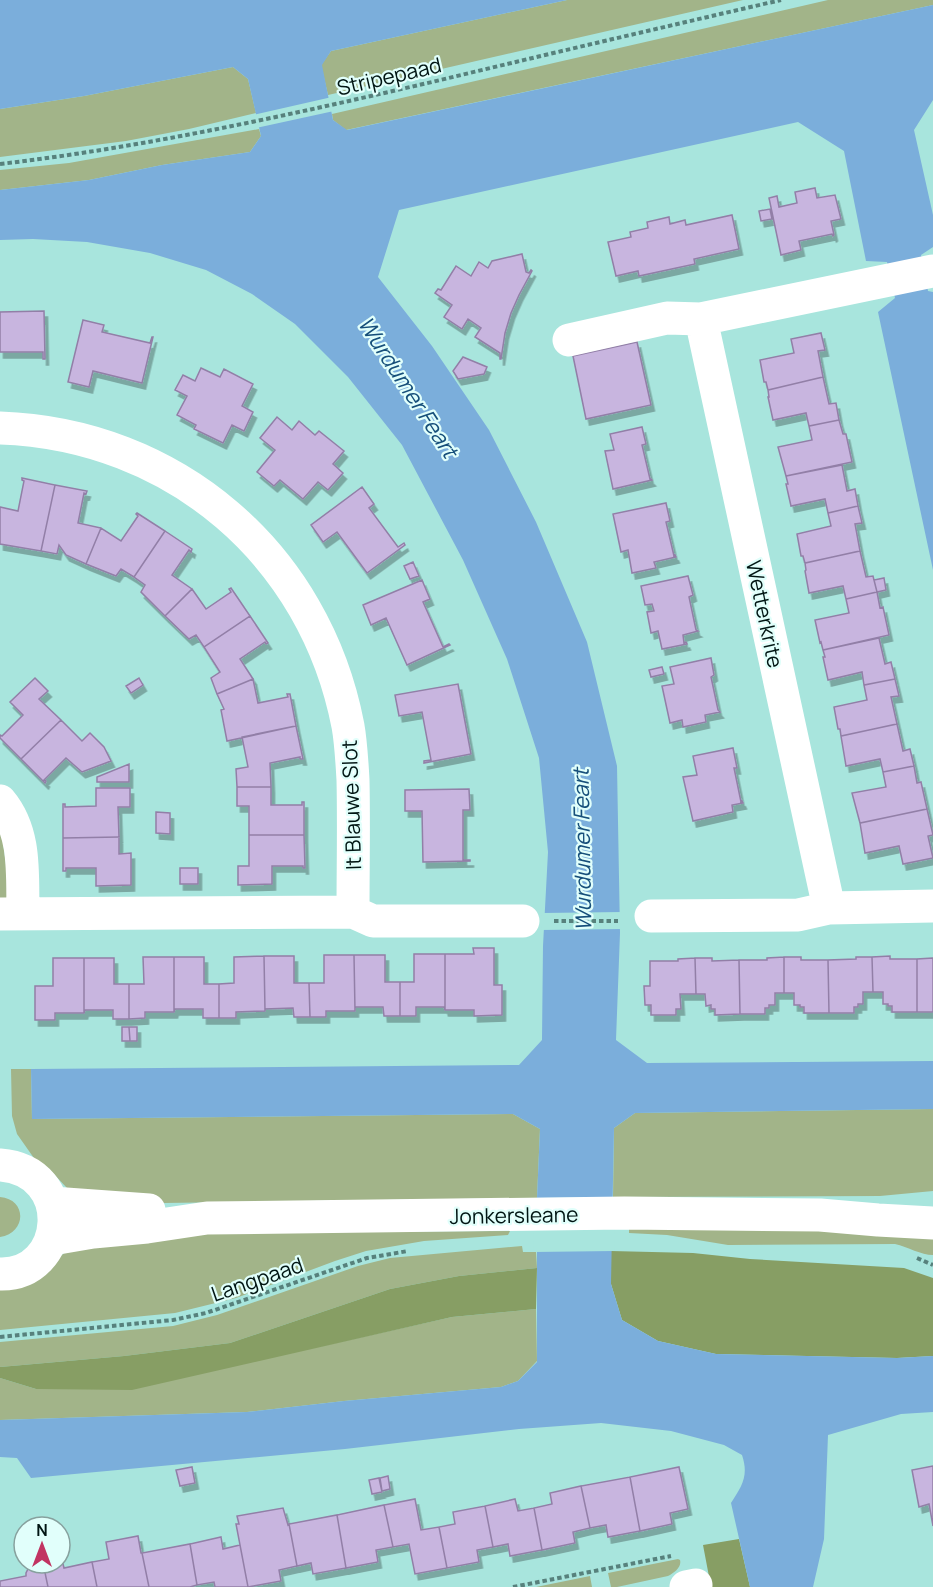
<svg xmlns="http://www.w3.org/2000/svg" width="933" height="1587" viewBox="0 0 933 1587" font-family="Manrope,sans-serif">
<style>
.green{fill:#a2b489}
.forest{fill:#879e64}
.water{fill:#7baedb}
.pier{fill:#a8e5dd}
.building{fill:#c8b5df;stroke:#927fa7;stroke-width:1.5;filter:url(#shadow)}
.lines{fill:none;stroke-linecap:round;stroke-linejoin:round}
.path{stroke:#57817c;stroke-width:4;stroke-dasharray:4.5 3;stroke-linecap:butt}
.minor{stroke:#fff;stroke-width:33}
.labels{text-anchor:middle;dominant-baseline:central;stroke-width:4.5;stroke-linejoin:round;paint-order:stroke}
.street-label{font-size:21px;fill:#001513;stroke:#e1fffb}
.water-label{font-size:22px;font-style:italic;fill:#164f7a;stroke:#e1fffb}
</style>
<defs>
<filter id="shadow"><feDropShadow dx="3.5" dy="6" stdDeviation="0" flood-color="#0004"/></filter>
</defs>
<rect width="100%" height="100%" fill="#a8e5dd"/>
<!-- green -->
<path class="green" d="M 567,0 L 743,0 L 328,95 L 321,65 L 331,51 Z
M 828,0 L 933,0 L 933,5 L 346,130 L 333,120 L 332,114 Z
M 233,67 L 248,79 L 256,113 L 189,129 L 126,141 L 0,157 L 0,109 L 84,96 Z
M 259,129 L 261,136 L 250,152 L 162,165 L 89,180 L 0,190 L 0,170 L 69,163 Z
M 0,821 L 11,901 L 0,901 Z
M 11,1069 L 31,1069 L 32,1119 L 513,1114 L 540,1129 L 537,1198 L 163,1203 L 67,1188 L 49,1169 L 36,1161 L 17,1134 L 12,1116 Z
M 933,1109 L 933,1191 L 880,1196 L 613,1197 L 614,1128 L 635,1113 Z
M 0,1197 C 27,1199 27,1233 0,1237 Z
M 629,1228 L 933,1229 L 933,1255 C 921,1255 908,1247 895,1244 L 728,1245 L 667,1235 L 629,1233 Z
M 510,1231 L 508,1235 L 424,1241 L 366,1251 L 335,1261 L 236,1298 L 175,1313 L 0,1330 L 0,1288 L 58,1258 L 72,1247 L 191,1233 Z
M 522,1246 L 523,1252 L 536,1252 L 537,1268 L 459,1276 L 390,1289 L 230,1343 L 124,1356 L 0,1367 L 0,1342 L 173,1326 L 217,1315 L 358,1266 L 390,1258 Z
M 536,1309 L 537,1361 L 518,1381 L 501,1387 L 344,1401 L 247,1412 L 0,1420 L 0,1378 L 36,1389 L 313,1348 L 452,1317 Z
M 678,1559 L 680,1560 C 682,1567 674,1573 668,1576 L 617,1587 L 611,1587 L 608,1573 Z
M 590,1576 L 592,1587 L 536,1587 Z"/>
<!-- forest -->
<path class="forest" d="M 611,1251 L 693,1253 L 750,1259 L 904,1268 L 933,1278 L 933,1356 L 897,1358 L 716,1354 L 658,1341 L 622,1320 L 611,1284 Z
M 537,1268 L 536,1309 L 452,1317 L 132,1390 L 36,1389 L 0,1378 L 0,1367 L 124,1356 L 230,1343 L 390,1289 L 459,1276 Z
M 739,1539 L 750,1587 L 711,1587 L 703,1545 Z"/>
<!-- water -->
<path class="water" d="M 0,0 L 567,0 L 331,51 L 322,65 L 333,120 L 347,130 L 933,5 L 933,100 L 914,130 L 933,215 L 933,247 L 921,255 L 928,291 L 933,292 L 933,570 L 878,312 L 895,298 L 887,262 L 866,261 L 844,151 L 798,122 L 399,210 L 378,277 L 432,346 L 489,430 L 536,522 L 587,642 L 617,766 L 620,933 L 616,1040 L 647,1063 L 933,1061 L 933,1109 L 635,1113 L 614,1128 L 611,1284 L 622,1320 L 658,1341 L 716,1354 L 897,1358 L 933,1356 L 933,1412 L 901,1414 L 828,1435 L 824,1539 L 813,1587 L 750,1587 L 731,1503 C 742,1486 749,1476 742,1455 L 724,1445 L 671,1431 L 601,1423 L 519,1429 L 345,1449 L 31,1478 L 17,1458 L 0,1457 L 0,1420 L 247,1412 L 344,1401 L 501,1387 L 518,1381 L 537,1362 L 537,1198 L 540,1129 L 513,1114 L 32,1119 L 31,1069 L 519,1065 L 542,1040 L 543,946 L 548,852 L 539,758 L 507,659 L 463,560 L 402,445 L 348,377 L 295,324 L 252,294 L 206,270 L 150,253 L 87,242 L 33,239 L 0,240 L 0,190 L 89,180 L 162,165 L 250,152 L 261,136 L 248,79 L 233,67 L 84,96 L 0,109 Z"/>
<!-- pier -->
<path class="pier" d="M 332,97 L 334,111 L 256,128 L 253,115 Z
M 623,912 L 623,929 L 541,930 L 542,913 Z
M 616,1197 L 614,1251 L 533,1252 L 534,1198 Z"/>
<!-- building -->
<path class="building" d="M 815,188 L 817,198 L 835,195 L 841,219 L 831,221 L 834,235 L 833,236 L 832,234 L 799,241 L 801,250 L 781,255 L 769,198 L 777,196 L 779,207 L 797,203 L 795,192 Z
M 770,209 L 772,219 L 761,221 L 759,211 Z
M 732,215 L 739,249 L 694,259 L 695,264 L 639,276 L 638,271 L 616,276 L 608,242 L 631,237 L 630,232 L 648,228 L 647,222 L 669,217 L 670,224 L 685,220 L 686,225 Z
M 522,254 L 526,272 L 529,273 L 531,270 L 532,271 L 519,295 L 511,313 L 505,333 L 501,359 L 500,359 L 500,353 L 475,337 L 481,328 L 468,319 L 462,329 L 444,317 L 452,305 L 435,293 L 438,289 L 441,290 L 456,266 L 471,276 L 479,262 L 488,268 L 492,261 Z
M 44,311 L 45,359 L 43,359 L 43,352 L 0,352 L 0,312 Z
M 83,320 L 104,325 L 102,332 L 150,343 L 152,337 L 153,337 L 142,383 L 93,371 L 89,387 L 68,382 Z
M 821,333 L 825,350 L 818,351 L 823,377 L 768,390 L 766,382 L 764,382 L 760,360 L 794,353 L 791,339 Z
M 637,342 L 651,405 L 586,419 L 573,356 Z
M 463,357 L 487,367 L 484,374 L 458,379 L 453,371 Z
M 201,368 L 220,377 L 224,369 L 253,384 L 242,406 L 253,412 L 244,431 L 232,425 L 223,443 L 194,429 L 196,425 L 177,415 L 187,396 L 175,390 L 183,375 L 195,381 Z
M 823,377 L 829,404 L 836,403 L 839,420 L 809,426 L 806,413 L 773,420 L 768,397 L 769,397 L 768,390 Z
M 277,417 L 292,430 L 299,421 L 315,435 L 319,431 L 344,451 L 333,464 L 343,473 L 328,490 L 318,482 L 303,499 L 280,480 L 274,486 L 257,472 L 275,450 L 260,438 Z
M 839,420 L 843,434 L 846,434 L 852,462 L 786,476 L 778,447 L 812,440 L 809,426 Z
M 642,427 L 646,444 L 642,445 L 650,479 L 651,479 L 652,480 L 613,489 L 605,451 L 614,450 L 610,434 Z
M 842,465 L 847,491 L 855,489 L 858,506 L 828,513 L 825,499 L 791,506 L 786,484 L 788,484 L 786,476 Z
M 22,478 L 55,485 L 41,551 L 0,544 L 0,507 L 18,511 L 24,481 L 22,480 Z
M 55,485 L 87,491 L 86,494 L 84,493 L 78,523 L 101,528 L 86,564 L 66,555 L 59,545 L 57,554 L 41,551 Z
M 362,487 L 374,504 L 369,508 L 398,547 L 404,543 L 405,545 L 367,573 L 337,532 L 323,542 L 311,525 Z
M 666,503 L 670,521 L 666,522 L 674,556 L 675,555 L 676,557 L 654,562 L 656,568 L 632,573 L 628,550 L 621,552 L 613,514 Z
M 858,506 L 862,523 L 855,524 L 860,551 L 805,563 L 803,556 L 801,556 L 797,534 L 831,526 L 828,513 Z
M 137,513 L 165,531 L 134,577 L 121,569 L 116,576 L 86,564 L 101,528 L 121,541 L 138,516 L 136,514 Z
M 165,531 L 192,549 L 191,552 L 189,550 L 172,575 L 192,589 L 165,616 L 141,592 L 145,585 L 134,577 Z
M 860,551 L 866,577 L 873,576 L 877,592 L 846,599 L 843,586 L 809,593 L 805,571 L 806,570 L 805,563 Z
M 413,562 L 419,576 L 410,579 L 404,566 Z
M 688,576 L 693,595 L 689,597 L 696,630 L 698,631 L 683,635 L 684,643 L 686,642 L 687,644 L 662,649 L 658,631 L 651,633 L 647,612 L 654,611 L 652,604 L 645,605 L 641,586 Z
M 884,578 L 886,590 L 877,592 L 874,580 Z
M 422,580 L 430,599 L 423,602 L 443,647 L 449,644 L 450,645 L 407,665 L 386,618 L 371,625 L 363,605 Z
M 231,588 L 250,616 L 204,647 L 196,635 L 189,639 L 165,616 L 192,589 L 206,609 L 231,592 L 229,589 Z
M 877,592 L 880,608 L 883,607 L 889,635 L 823,650 L 821,642 L 820,643 L 815,620 L 849,613 L 846,599 Z
M 250,616 L 268,643 L 266,644 L 265,642 L 240,659 L 253,679 L 217,694 L 211,678 L 220,672 L 204,647 Z
M 879,638 L 885,664 L 891,662 L 895,679 L 864,685 L 862,672 L 828,680 L 823,657 L 825,657 L 823,650 Z
M 711,658 L 714,675 L 711,677 L 718,710 L 720,712 L 705,715 L 706,722 L 683,727 L 682,720 L 670,723 L 662,686 L 674,684 L 670,667 Z
M 662,667 L 664,674 L 651,677 L 649,670 Z
M 35,678 L 48,691 L 39,699 L 61,720 L 21,759 L 0,738 L 0,735 L 2,736 L 23,715 L 10,702 Z
M 139,678 L 143,685 L 131,693 L 126,686 Z
M 253,679 L 258,703 L 288,697 L 287,694 L 290,694 L 296,726 L 227,741 L 221,710 L 224,709 L 217,694 Z
M 895,679 L 899,696 L 891,697 L 897,724 L 841,736 L 840,729 L 838,729 L 834,707 L 867,700 L 864,685 Z
M 458,684 L 471,754 L 424,763 L 424,761 L 431,760 L 422,712 L 399,716 L 395,695 Z
M 61,720 L 82,741 L 90,733 L 104,747 L 111,761 L 82,772 L 66,758 L 44,780 L 46,781 L 45,783 L 21,759 Z
M 897,724 L 903,751 L 910,749 L 914,766 L 883,772 L 880,759 L 846,766 L 841,736 Z
M 296,726 L 303,759 L 300,759 L 300,757 L 270,763 L 271,787 L 237,787 L 236,769 L 248,767 L 242,737 Z
M 733,748 L 737,768 L 734,768 L 741,802 L 742,801 L 743,803 L 732,805 L 733,812 L 693,821 L 683,777 L 697,775 L 693,756 Z
M 129,764 L 129,782 L 97,782 L 97,777 Z
M 914,766 L 917,783 L 921,782 L 927,809 L 860,823 L 852,793 L 886,787 L 883,772 Z
M 237,787 L 271,787 L 271,805 L 302,805 L 302,802 L 304,802 L 304,835 L 249,835 L 249,806 L 237,806 Z
M 96,788 L 130,788 L 130,807 L 118,807 L 119,837 L 63,838 L 63,804 L 65,804 L 65,807 L 96,806 Z
M 469,789 L 470,810 L 463,810 L 463,860 L 470,860 L 470,861 L 423,862 L 422,811 L 405,811 L 405,790 Z
M 927,809 L 933,835 L 928,836 L 933,858 L 903,864 L 899,846 L 865,853 L 860,823 Z
M 156,812 L 170,813 L 170,834 L 156,833 Z
M 249,835 L 304,835 L 305,868 L 303,868 L 303,866 L 272,866 L 272,884 L 238,885 L 238,866 L 249,866 Z
M 119,837 L 119,854 L 131,853 L 131,885 L 96,886 L 96,868 L 66,868 L 66,871 L 63,871 L 63,838 Z
M 180,868 L 198,868 L 198,884 L 180,884 Z
M 473,948 L 494,948 L 494,985 L 502,985 L 502,1015 L 474,1016 L 474,1010 L 445,1010 L 445,954 L 474,954 Z
M 414,954 L 445,954 L 445,1010 L 444,1007 L 416,1007 L 416,1016 L 400,1016 L 400,982 L 414,982 Z
M 324,955 L 354,955 L 355,1011 L 326,1011 L 326,1017 L 310,1017 L 309,983 L 324,983 Z
M 354,955 L 385,955 L 385,982 L 400,982 L 400,1016 L 384,1016 L 383,1007 L 355,1007 L 355,1011 Z
M 264,956 L 294,956 L 294,983 L 309,983 L 310,1017 L 294,1017 L 293,1008 L 265,1009 L 265,1011 Z
M 264,956 L 265,1011 L 236,1012 L 236,1018 L 219,1018 L 219,984 L 234,983 L 234,957 Z
M 890,956 L 890,959 L 917,959 L 917,1012 L 892,1012 L 892,1006 L 888,1006 L 888,1004 L 883,1004 L 883,992 L 873,992 L 872,957 Z
M 143,957 L 174,957 L 174,1012 L 145,1012 L 145,1018 L 129,1019 L 129,984 L 144,984 Z
M 174,957 L 204,957 L 204,984 L 219,984 L 219,1018 L 203,1018 L 203,1009 L 175,1009 L 174,1012 Z
M 784,957 L 801,957 L 801,960 L 828,960 L 829,1013 L 804,1013 L 804,1007 L 800,1007 L 800,1005 L 794,1005 L 794,993 L 784,993 Z
M 784,957 L 784,993 L 775,993 L 775,1005 L 769,1005 L 769,1008 L 765,1008 L 765,1014 L 740,1014 L 739,960 L 767,960 L 767,958 Z
M 856,957 L 872,957 L 873,992 L 863,992 L 863,1004 L 858,1004 L 858,1007 L 854,1007 L 854,1013 L 829,1013 L 828,960 L 856,959 Z
M 53,958 L 84,958 L 84,1013 L 55,1013 L 55,1020 L 35,1020 L 35,986 L 53,986 Z
M 84,958 L 114,958 L 114,984 L 129,984 L 129,1019 L 113,1019 L 113,1010 L 85,1010 L 84,1013 Z
M 695,958 L 712,958 L 712,961 L 739,960 L 740,1014 L 715,1015 L 715,1009 L 711,1009 L 711,1005 L 706,1006 L 705,994 L 696,994 Z
M 695,958 L 696,994 L 680,994 L 681,1009 L 676,1009 L 676,1015 L 651,1015 L 651,1005 L 645,1005 L 644,986 L 650,986 L 650,961 L 678,961 L 678,959 Z
M 933,958 L 933,1012 L 917,1012 L 917,959 Z
M 122,1027 L 129,1027 L 130,1041 L 122,1041 Z
M 129,1027 L 137,1027 L 137,1041 L 130,1041 Z
M 933,1466 L 933,1526 L 929,1504 L 919,1507 L 912,1470 Z
M 192,1467 L 195,1483 L 180,1486 L 176,1470 Z
M 679,1467 L 688,1509 L 670,1513 L 672,1524 L 640,1531 L 630,1477 Z
M 388,1476 L 390,1489 L 382,1491 L 380,1478 Z
M 630,1477 L 640,1531 L 608,1537 L 606,1525 L 590,1528 L 581,1486 Z
M 379,1478 L 382,1492 L 372,1494 L 369,1480 Z
M 581,1486 L 590,1528 L 573,1532 L 575,1543 L 542,1550 L 534,1508 L 552,1504 L 550,1493 Z
M 415,1499 L 421,1530 L 439,1527 L 447,1568 L 415,1574 L 409,1544 L 393,1547 L 384,1505 Z
M 515,1499 L 518,1511 L 534,1508 L 542,1550 L 510,1556 L 508,1544 L 493,1547 L 485,1506 Z
M 384,1505 L 393,1547 L 376,1550 L 378,1562 L 346,1568 L 337,1515 Z
M 485,1506 L 493,1547 L 477,1550 L 479,1562 L 447,1568 L 439,1527 L 455,1524 L 453,1512 Z
M 283,1508 L 288,1525 L 289,1524 L 297,1566 L 279,1570 L 281,1581 L 248,1587 L 236,1524 L 239,1524 L 237,1516 Z
M 337,1515 L 346,1568 L 313,1574 L 311,1563 L 297,1566 L 289,1524 Z
M 138,1536 L 141,1553 L 142,1553 L 149,1587 L 97,1587 L 92,1562 L 109,1559 L 106,1542 Z
M 221,1537 L 223,1549 L 240,1545 L 248,1587 L 215,1587 L 214,1582 L 197,1585 L 190,1544 Z
M 190,1544 L 197,1585 L 190,1587 L 149,1587 L 142,1553 Z
M 60,1561 L 63,1564 L 64,1568 L 92,1562 L 97,1587 L 48,1587 L 43,1563 L 60,1563 Z
M 31,1563 L 43,1563 L 48,1587 L 0,1587 L 0,1581 L 26,1576 L 26,1573 Z"/>
<g class="lines">
<!-- path -->
<path class="path" d="M 0,164 C 146,147 289,115 432,82 C 548,54 664,27 781,0
M 554,921 L 618,921
M 917,1258 L 933,1265
M 0,1337 L 173,1320 L 206,1313 L 367,1258 L 408,1251
M 513,1587 L 671,1556"/>
<!-- minor -->
<path class="minor" d="M 933,271 L 701,319 L 829,908 L 933,906
M 569,340 L 667,318 L 701,319
M 0,428 C 174,434 315,554 348,726 C 351,743 352,762 353,780 C 354,824 353,868 353,912
M 0,801 C 27,833 22,875 23,914
M 0,914 L 353,912 L 373,921 L 523,921
M 651,916 L 798,915 L 829,908
M 0,1165 C 77,1171 67,1276 0,1274
M 52,1203 L 149,1210
M 52,1239 L 93,1232 L 147,1227 L 207,1218 L 624,1213 L 820,1215 L 878,1220 L 933,1223
M 686,1587 L 696,1585"/>
</g>
<g class="labels">
<!-- street labels -->
<g class="street-label">
<text transform="translate(389 76) rotate(-13)">Stripepaad</text>
<text transform="translate(765 614) rotate(78)">Wetterkrite</text>
<text transform="translate(351 805) rotate(-92)">It Blauwe Slot</text>
<text transform="translate(514 1215) rotate(-1)">Jonkersleane</text>
<text transform="translate(257 1279) rotate(-19)">Langpaad</text>
</g>
<!-- water labels -->
<g class="water-label">
<text transform="translate(408 387) rotate(57)">Wurdumer Feart</text>
<text transform="translate(582 850) rotate(-91)">Wurdumer Feart</text>
</g>
</g>
<!-- north arrow -->
<g transform="translate(42 1545)"><circle r="28" fill="#e1fffb" stroke="#87a19e" stroke-width="1.5"/>
<path d="M0-4.5L10 22L0 15L-10 22Z" fill="#c13462"/>
<text y="-9" font-size="16" font-weight="bold" text-anchor="middle" fill="#001513">N</text>
</g>
</svg>
